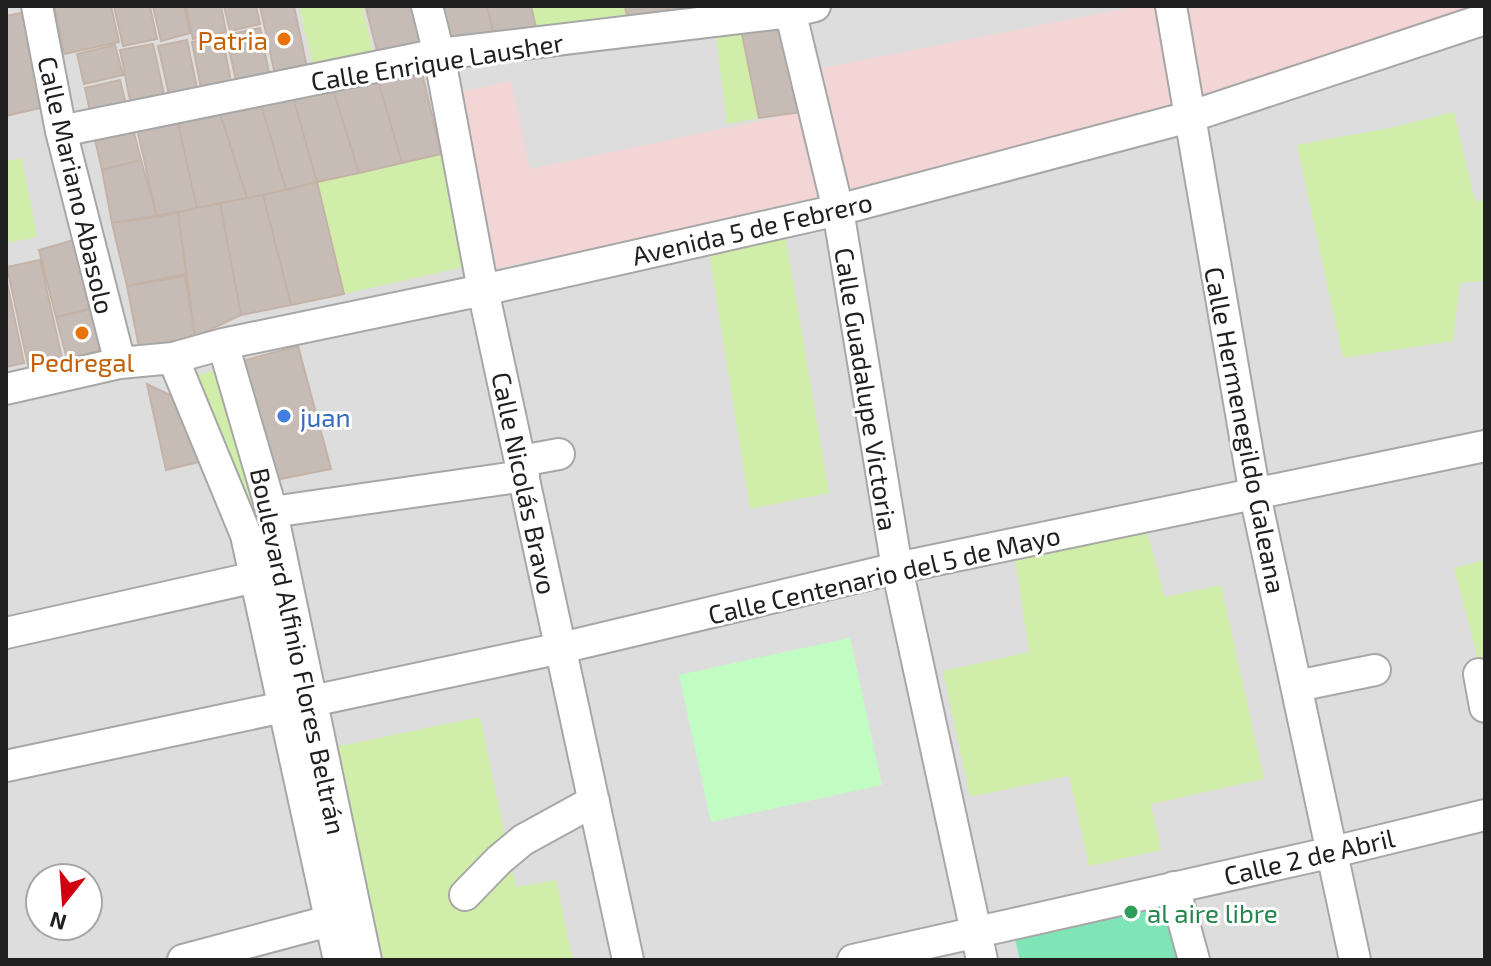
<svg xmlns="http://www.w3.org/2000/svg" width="1491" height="966" viewBox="0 0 1491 966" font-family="'Exo 2',sans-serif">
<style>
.residential{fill:#dedddd;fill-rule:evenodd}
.commercial{fill:#f3d5d5}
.grass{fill:#d0eea9}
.park{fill:#c1fdc2}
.pitch{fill:#80e5b6}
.building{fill:#c6bcb5;stroke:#c4b2a7;stroke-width:2}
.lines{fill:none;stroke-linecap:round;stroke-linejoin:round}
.minor-casing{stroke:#a7a7a7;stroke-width:34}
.minor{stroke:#fff;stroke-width:30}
.food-dot{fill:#e8710a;stroke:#fff;stroke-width:3}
.shop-dot{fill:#3f7fe0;stroke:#fff;stroke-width:3}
.leisure-dot{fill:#2e9e5b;stroke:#fff;stroke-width:3}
.labels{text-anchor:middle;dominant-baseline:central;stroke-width:6;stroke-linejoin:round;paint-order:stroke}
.food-label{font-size:26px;fill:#c56008;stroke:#fff;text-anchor:end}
.street-label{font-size:26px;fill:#202020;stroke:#fff}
.shop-label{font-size:26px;fill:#366cbe;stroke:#fff;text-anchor:start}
.leisure-label{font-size:26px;fill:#27864d;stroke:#fff;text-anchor:start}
</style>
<rect width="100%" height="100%" fill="#f1ede6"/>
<!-- residential -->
<path class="residential" d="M 6,6 L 1485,6 L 1485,960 L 6,960 ZM 40,878 L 88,878 L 88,926 L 40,926 Z"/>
<!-- commercial -->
<path class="commercial" d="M 1139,6 L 1162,6 L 1179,111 L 845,196 L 816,69 Z
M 1183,6 L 1485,6 L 1196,105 Z
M 511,81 L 530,169 L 802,112 L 820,201 L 497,268 L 460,92 Z"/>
<!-- grass -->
<path class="grass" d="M 299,6 L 362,6 L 374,56 L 314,70 Z
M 531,6 L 625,6 L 629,26 L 538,36 Z
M 740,24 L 759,118 L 727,124 L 715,28 Z
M 1454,112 L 1475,201 L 1485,200 L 1485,281 L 1460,283 L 1453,341 L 1343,358 L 1297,145 L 1394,127 Z
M 441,154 L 468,266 L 344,294 L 317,182 Z
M 22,158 L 37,237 L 6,243 L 6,161 Z
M 783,222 L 829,493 L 750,509 L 708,247 Z
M 222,369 L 262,501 L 353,931 L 185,378 Z
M 1146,528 L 1165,597 L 1221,585 L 1264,779 L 1151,804 L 1161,850 L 1089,866 L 1069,776 L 970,797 L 943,671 L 1029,652 L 1015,557 Z
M 1485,560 L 1485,665 L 1480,666 L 1454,568 Z
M 480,717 L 516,887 L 556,880 L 573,960 L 370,960 L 325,749 Z"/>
<!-- park -->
<path class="park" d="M 850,638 L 882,785 L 711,822 L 679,675 Z"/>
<!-- pitch -->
<path class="pitch" d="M 1168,895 L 1183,960 L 1020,960 L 1013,930 Z"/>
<!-- building -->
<path class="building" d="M 54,6 L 111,6 L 119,42 L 64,54 Z
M 114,6 L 150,6 L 157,39 L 123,46 Z
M 153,6 L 184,6 L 190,33 L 161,41 Z
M 186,6 L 221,6 L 226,32 L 193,39 Z
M 224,6 L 256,6 L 260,24 L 230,31 Z
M 260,6 L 294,6 L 308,72 L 276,79 Z
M 373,6 L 412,6 L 422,48 L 379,59 L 366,8 Z
M 434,6 L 487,6 L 496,43 L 447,49 Z
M 487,6 L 531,6 L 538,36 L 496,43 Z
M 625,6 L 668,6 L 672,20 L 629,26 Z
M 668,6 L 731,6 L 672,20 Z
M 26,12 L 53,105 L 6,116 L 6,16 Z
M 786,19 L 802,112 L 759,118 L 740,24 Z
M 260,28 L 271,83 L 238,90 L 226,35 Z
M 222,36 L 233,92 L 203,98 L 192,42 Z
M 187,40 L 199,98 L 171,103 L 158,46 Z
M 153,44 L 166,104 L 132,110 L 120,50 Z
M 115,45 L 123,75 L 84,84 L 77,54 Z
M 420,64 L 441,154 L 402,163 L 376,73 Z
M 376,73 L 402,163 L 359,173 L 331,83 Z
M 120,80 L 128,113 L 92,121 L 85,88 Z
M 331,83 L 359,173 L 317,182 L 291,90 Z
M 291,90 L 317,182 L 286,190 L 259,97 Z
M 259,97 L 286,190 L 247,198 L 217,104 Z
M 217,104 L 247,198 L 197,208 L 176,115 Z
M 176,115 L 197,208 L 157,217 L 136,124 Z
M 131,121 L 141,160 L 102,170 L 93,131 Z
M 141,160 L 157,217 L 112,223 L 102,170 Z
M 317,182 L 344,294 L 291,305 L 263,195 Z
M 263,195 L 291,305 L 241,315 L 220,203 Z
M 220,203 L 241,315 L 195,337 L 178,212 Z
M 178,212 L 186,274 L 127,286 L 112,223 Z
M 84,237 L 102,306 L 56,317 L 39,250 Z
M 40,260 L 62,358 L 28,365 L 7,267 Z
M 185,276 L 195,337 L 139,347 L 127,286 Z
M 6,278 L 24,363 L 6,367 Z
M 98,308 L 109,348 L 67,359 L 56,317 Z
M 298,346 L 331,469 L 270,481 L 238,362 Z
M 147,384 L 178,399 L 203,461 L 166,470 Z"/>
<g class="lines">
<defs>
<path id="minor" d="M 37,6 L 61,131 L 120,363
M 427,6 L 439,54 L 483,290 L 628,960
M 789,6 L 838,210 L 897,568 L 982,960
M 1171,6 L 1255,495 L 1355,960
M 61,131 L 439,54 L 791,12 L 815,6
M 223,344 L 272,512 L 366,960
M 173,358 L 246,535 L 339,960
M 6,389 L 120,363 L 173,358 L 223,344 L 483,290 L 838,210 L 1189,117 L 1485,19
M 521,461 L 559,454
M 272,512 L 524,476
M 6,633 L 256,577
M 1479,674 L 1485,707
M 1297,686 L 1375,670
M 6,766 L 561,648 L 897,568 L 1485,446
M 1174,887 L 1194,960
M 465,895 L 499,860 L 523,840 L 594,801
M 183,960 L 329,921
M 853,960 L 1333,852 L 1485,815"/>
</defs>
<!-- minor casing -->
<use href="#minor" class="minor-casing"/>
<!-- minor -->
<use href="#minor" class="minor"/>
</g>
<!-- markers -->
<g class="food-dot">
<circle cx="284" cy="39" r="8"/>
<circle cx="82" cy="333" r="8"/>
</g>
<circle class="shop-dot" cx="284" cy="416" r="8"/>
<circle class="leisure-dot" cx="1131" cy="912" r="8"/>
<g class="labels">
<!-- food labels -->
<g class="food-label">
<text x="268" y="39">Patria</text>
<text x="82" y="361" text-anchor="middle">Pedregal</text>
</g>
<!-- street labels -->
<g class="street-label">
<text transform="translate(437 61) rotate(-9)">Calle Enrique Lausher</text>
<text transform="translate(77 185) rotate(77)">Calle Mariano Abasolo</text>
<text transform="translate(752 228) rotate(-13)">Avenida 5 de Febrero</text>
<text transform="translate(867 389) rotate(81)">Calle Guadalupe Victoria</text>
<text transform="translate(1246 430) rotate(79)">Calle Hermenegildo Galeana</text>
<text transform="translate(525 483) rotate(78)">Calle Nicolás Bravo</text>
<text transform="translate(884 574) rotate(-13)">Calle Centenario del 5 de Mayo</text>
<text transform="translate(299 651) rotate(78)">Boulevard Alfinio Flores Beltrán</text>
<text transform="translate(1309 856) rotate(-13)">Calle 2 de Abril</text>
</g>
<!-- shop labels -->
<g class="shop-label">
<text x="300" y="416">juan</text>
</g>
<!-- leisure labels -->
<g class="leisure-label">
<text x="1147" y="912">al aire libre</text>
</g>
</g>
<!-- border -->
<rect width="1491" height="966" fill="none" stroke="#202020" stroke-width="16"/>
<!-- north arrow -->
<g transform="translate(64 902) rotate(197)"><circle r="38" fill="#ffffff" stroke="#a6a6a6" stroke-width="2"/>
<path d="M0-6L14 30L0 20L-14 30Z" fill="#d0000f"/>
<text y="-12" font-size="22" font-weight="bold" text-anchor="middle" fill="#202020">N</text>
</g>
</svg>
